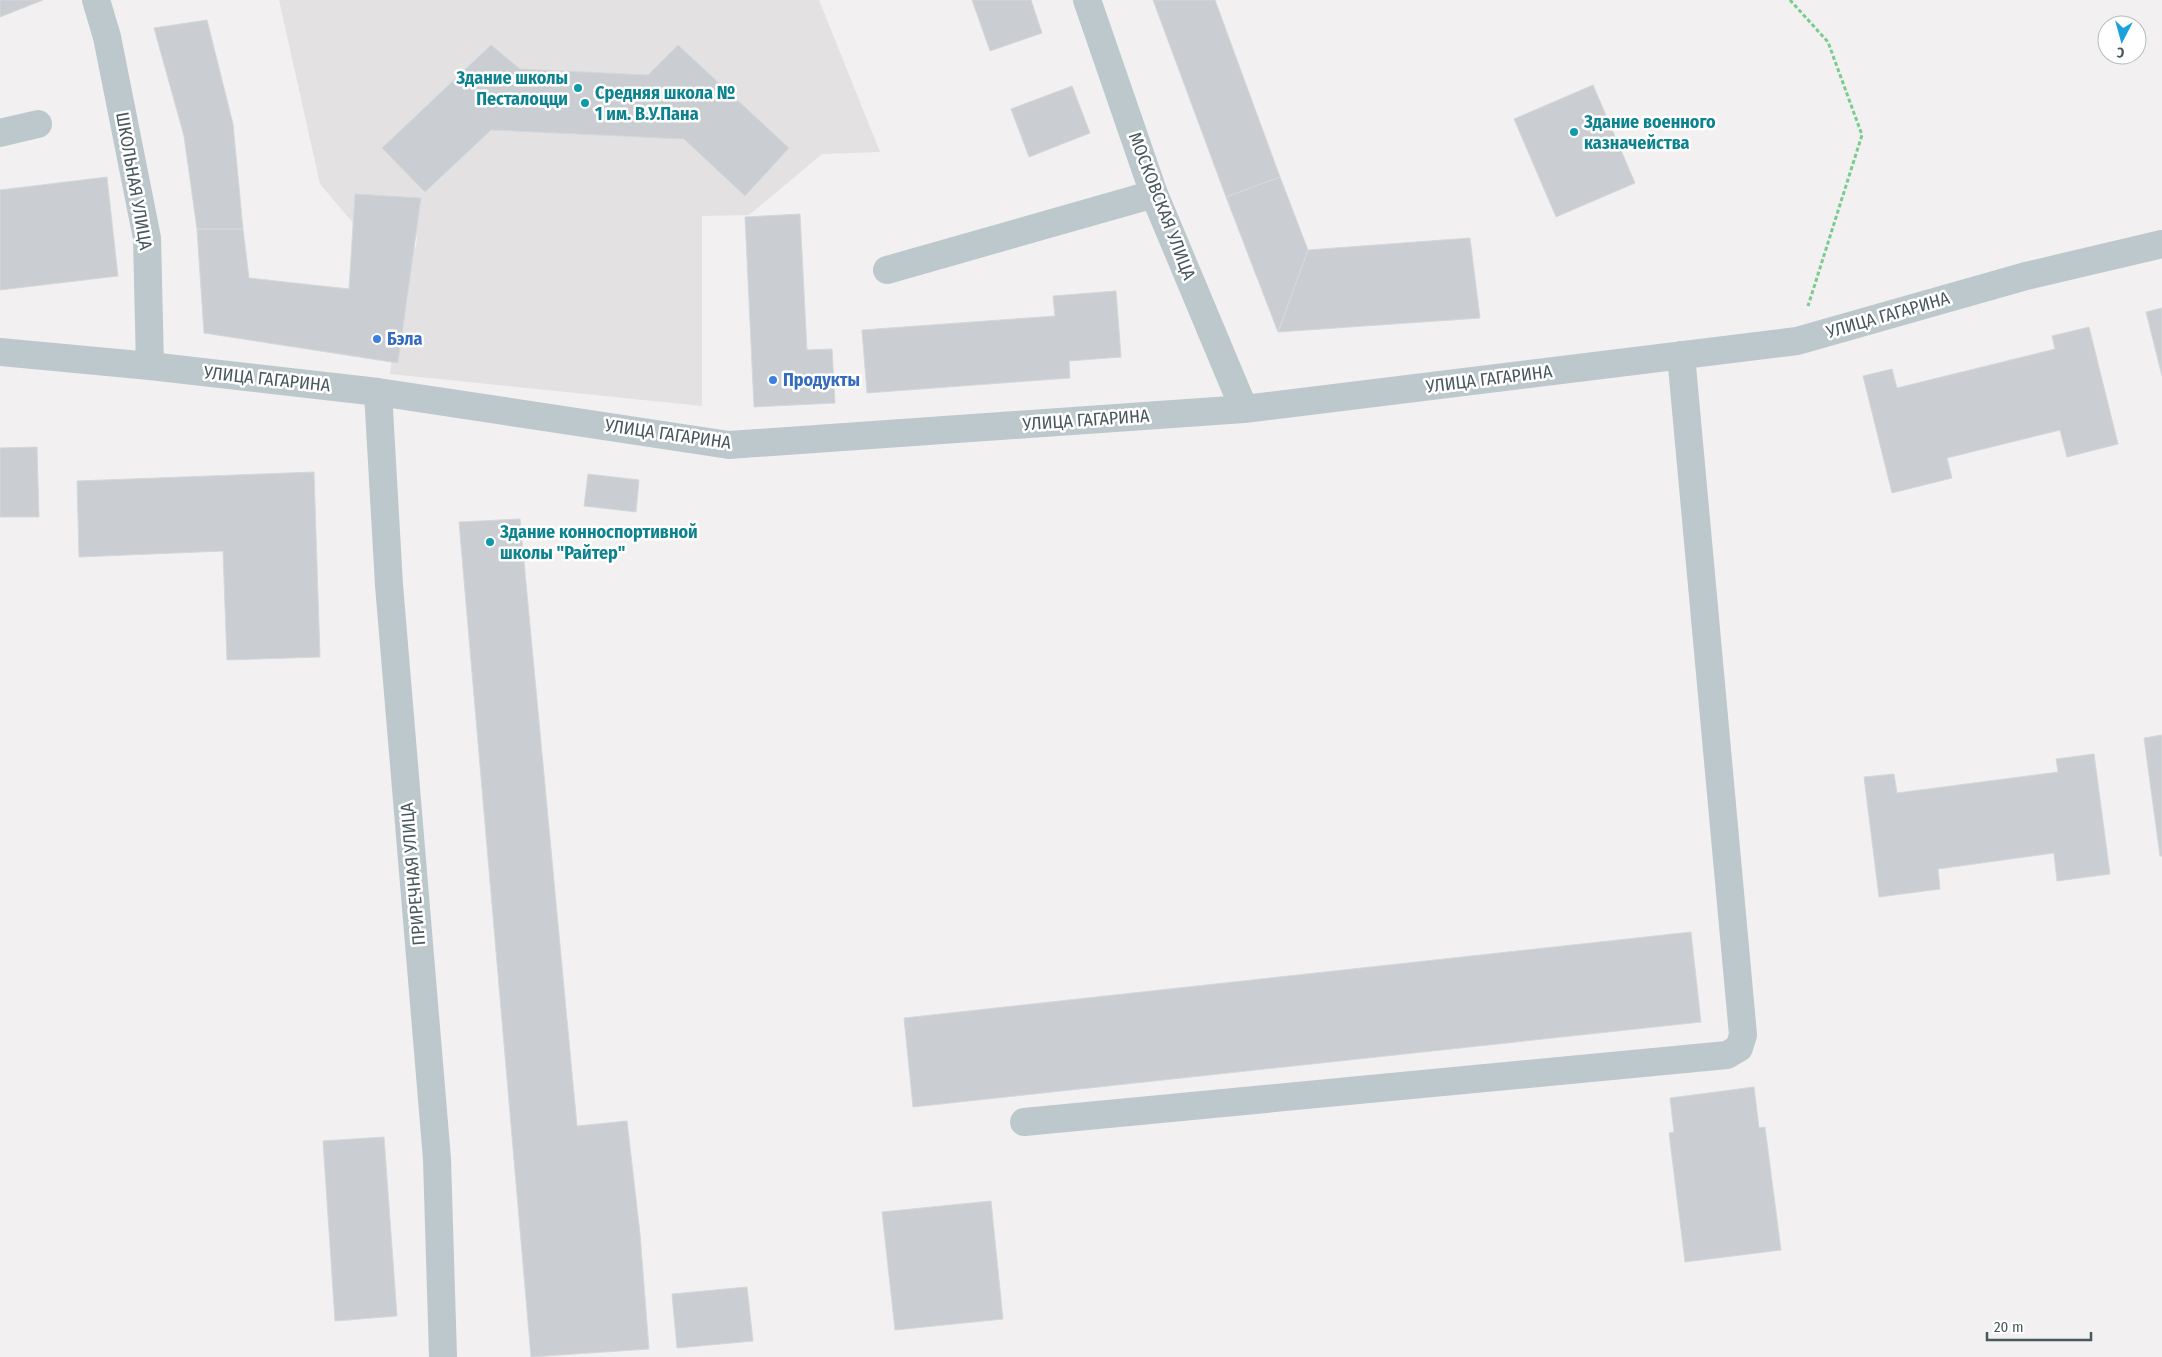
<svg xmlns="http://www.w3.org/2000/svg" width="2162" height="1357" viewBox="0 0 2162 1357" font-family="'Fira Sans Condensed',sans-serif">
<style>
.education{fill:#e3e1e2}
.building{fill:#caced2;stroke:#d4d8db}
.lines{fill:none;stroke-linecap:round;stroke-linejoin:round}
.path{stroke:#78cc8e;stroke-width:3;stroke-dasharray:4 2.5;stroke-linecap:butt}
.minor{stroke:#bcc8cc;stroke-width:28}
.culture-dot{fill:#0f9aa8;stroke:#fff;stroke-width:2}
.shop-dot{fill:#3f7fe0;stroke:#fff;stroke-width:2}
.labels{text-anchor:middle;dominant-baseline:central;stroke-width:5;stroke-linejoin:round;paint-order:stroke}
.culture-label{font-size:18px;font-weight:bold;fill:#0d838f;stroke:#fff;text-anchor:start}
.street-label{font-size:18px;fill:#48585d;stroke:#fff}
.shop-label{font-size:18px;font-weight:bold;fill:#366cbe;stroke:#fff;text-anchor:start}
</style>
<rect width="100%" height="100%" fill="#f2f0f0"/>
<!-- education -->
<path class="education" d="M 279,0 L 819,0 L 880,152 L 822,154 L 749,215 L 702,216 L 702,406 L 390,374 L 404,254 L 416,247 L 417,237 L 415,233 L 406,228 L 353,223 L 320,184 Z"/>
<!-- building -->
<path class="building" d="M 0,0 L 43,0 L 0,17 Z
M 972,0 L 1031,0 L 1042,33 L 990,51 Z
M 1153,0 L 1215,0 L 1280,177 L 1226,197 Z
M 207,20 L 233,124 L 243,229 L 197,229 L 184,136 L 154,28 Z
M 491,45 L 520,69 L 648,75 L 678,45 L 789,148 L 745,196 L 684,139 L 491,130 L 425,192 L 382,148 Z
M 1593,85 L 1635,183 L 1556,217 L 1514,119 Z
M 1072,86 L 1090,133 L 1029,157 L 1011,109 Z
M 107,177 L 118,276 L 0,290 L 0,190 Z
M 1280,177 L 1308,250 L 1278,332 L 1226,197 Z
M 355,194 L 421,198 L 398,363 L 204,333 L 197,229 L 243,229 L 249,278 L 349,289 Z
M 800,214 L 807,350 L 832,349 L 835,403 L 754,407 L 745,217 Z
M 1470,238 L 1480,318 L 1278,332 L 1308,250 Z
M 1116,291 L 1121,357 L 1069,361 L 1070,378 L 867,393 L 862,330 L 1055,316 L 1053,296 Z
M 2162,308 L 2162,376 L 2146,312 Z
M 2089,327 L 2118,444 L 2067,457 L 2060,430 L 1947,458 L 1952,478 L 1892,493 L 1863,376 L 1892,369 L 1897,388 L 2055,349 L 2052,336 Z
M 37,447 L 39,517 L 0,517 L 0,448 Z
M 314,472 L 320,657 L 227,660 L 223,551 L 79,557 L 77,481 Z
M 588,474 L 639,480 L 636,512 L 584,506 Z
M 520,519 L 577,1126 L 627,1121 L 640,1234 L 649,1349 L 531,1357 L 459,522 Z
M 2162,735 L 2162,856 L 2160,856 L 2144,738 Z
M 2094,754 L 2110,874 L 2057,881 L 2054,853 L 1938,869 L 1940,889 L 1879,897 L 1864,777 L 1894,774 L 1897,793 L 2058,772 L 2056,759 Z
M 1691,932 L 1701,1022 L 913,1107 L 904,1018 Z
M 1754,1087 L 1759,1128 L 1765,1127 L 1781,1250 L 1685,1262 L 1669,1133 L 1674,1132 L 1670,1098 Z
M 384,1137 L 397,1316 L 335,1321 L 323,1141 Z
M 991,1201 L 1003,1319 L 895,1330 L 882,1212 Z
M 747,1287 L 753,1341 L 677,1348 L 672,1294 Z"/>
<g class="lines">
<!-- path -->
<path class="path" d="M 1790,0 L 1828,42 L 1862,135 L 1808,306"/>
<!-- minor -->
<path class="minor" d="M 96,0 L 107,37 L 147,238 L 150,366
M 1087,0 L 1154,194 L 1244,409
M 0,133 L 38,124
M 887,270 L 1154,194
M 0,352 L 150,366 L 378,392 L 729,445 L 1244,409 L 1797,341 L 2026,276 L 2162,244
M 378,392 L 389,585 L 437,1159 L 443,1357
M 1024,1122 L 1727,1055 L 1739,1048 L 1743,1035 L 1681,355"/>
</g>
<!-- markers -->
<g class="culture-dot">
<circle cx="578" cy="88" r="5"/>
<circle cx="585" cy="103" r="5"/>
<circle cx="1574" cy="132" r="5"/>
<circle cx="490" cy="542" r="5"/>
</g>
<g class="shop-dot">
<circle cx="377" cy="339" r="5"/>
<circle cx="773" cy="380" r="5"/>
</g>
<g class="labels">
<!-- culture labels -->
<g class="culture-label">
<text x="568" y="78" text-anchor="end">Здание школы<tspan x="568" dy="21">Песталоцци</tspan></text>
<text x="595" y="93">Средняя школа №<tspan x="595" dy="21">1 им. В.У.Пана</tspan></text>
<text x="1584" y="122">Здание военного<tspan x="1584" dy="21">казначейства</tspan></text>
<text x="500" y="532">Здание конноспортивной<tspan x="500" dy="21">школы "Райтер"</tspan></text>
</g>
<!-- street labels -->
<g class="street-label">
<text transform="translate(134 181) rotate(80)">ШКОЛЬНАЯ УЛИЦА</text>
<text transform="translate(1162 206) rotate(69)">МОСКОВСКАЯ УЛИЦА</text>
<text transform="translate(1888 315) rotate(-16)">УЛИЦА ГАГАРИНА</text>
<text transform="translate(267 379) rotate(6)">УЛИЦА ГАГАРИНА</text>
<text transform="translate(1489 379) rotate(-7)">УЛИЦА ГАГАРИНА</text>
<text transform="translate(1086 420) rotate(-4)">УЛИЦА ГАГАРИНА</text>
<text transform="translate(668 434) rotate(8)">УЛИЦА ГАГАРИНА</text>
<text transform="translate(413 874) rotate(-95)">ПРИРЕЧНАЯ УЛИЦА</text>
</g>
<!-- shop labels -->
<g class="shop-label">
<text x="387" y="339">Бэла</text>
<text x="783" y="380">Продукты</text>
</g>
</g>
<!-- north arrow -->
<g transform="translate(2122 40) rotate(186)"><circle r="24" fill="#ffffff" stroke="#b6bcbe"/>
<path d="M0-4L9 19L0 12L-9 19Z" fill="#1da1de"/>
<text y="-8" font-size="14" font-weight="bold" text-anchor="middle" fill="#48585d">С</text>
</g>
<!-- scale -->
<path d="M1987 1332v8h104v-8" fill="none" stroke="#48585d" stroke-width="2.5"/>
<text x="1994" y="1332" font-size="15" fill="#48585d" stroke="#ffffff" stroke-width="4" paint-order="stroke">20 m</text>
</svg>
